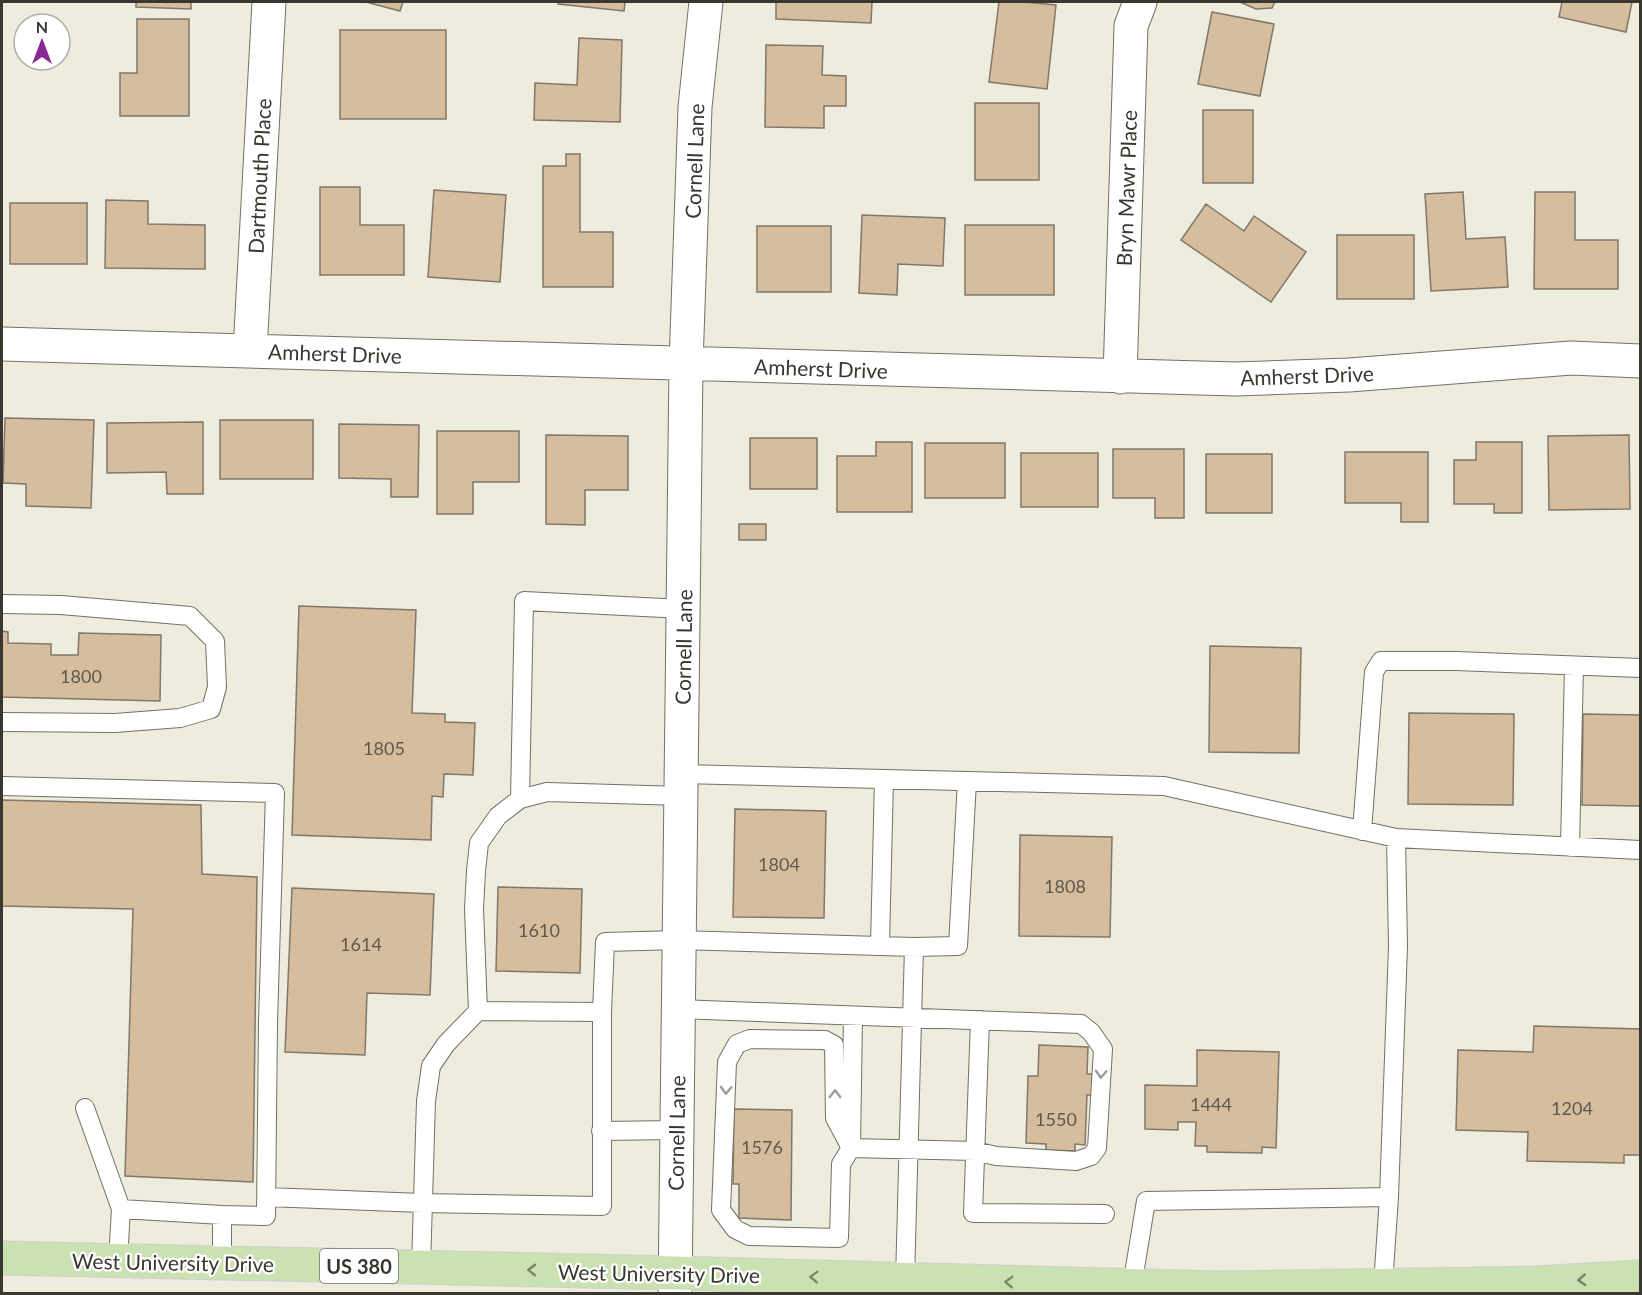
<svg xmlns="http://www.w3.org/2000/svg" width="1642" height="1295" viewBox="0 0 1642 1295" font-family="Lato,sans-serif">
<style>
.building{fill:#d6bd9e;stroke:#81776b;stroke-width:1.5}
.lines{fill:none;stroke-linecap:round;stroke-linejoin:round}
.lane-casing{stroke:#737163;stroke-width:20}
.street-casing{stroke:#737163;stroke-width:35}
.primary-casing{stroke:#cfcfce;stroke-width:35}
.lane{stroke:#fff;stroke-width:18}
.street{stroke:#fff;stroke-width:33}
.primary{stroke:#cae2b2;stroke-width:33}
.oneway{stroke:#9c9c98}
.oneway2{stroke:#7a846b}
.labels{text-anchor:middle;dominant-baseline:central;stroke-width:4.5;stroke-linejoin:round;paint-order:stroke}
.number-label{font-size:18px;fill:#60594c}
.shield{fill:#fff;stroke:#74746f;stroke-width:1.5}
.shield-label{font-size:20px;font-weight:bold;fill:#383831}
.street-label{font-size:21px;fill:#383831;stroke:#fff}
</style>
<rect width="100%" height="100%" fill="#eeecdc"/>
<!-- building -->
<path class="building" d="M 136,2 L 191,2 L 191,9 L 136,7 Z
M 366,2 L 403,2 L 400,11 Z
M 558,2 L 625,2 L 624,11 L 558,4 Z
M 776,2 L 872,2 L 871,23 L 776,19 Z
M 999,2 L 1024,2 L 1056,5 L 1047,89 L 989,82 Z
M 1240,2 L 1275,2 L 1272,8 L 1256,9 Z
M 1562,2 L 1632,2 L 1626,32 L 1559,17 Z
M 1212,12 L 1274,24 L 1260,96 L 1198,84 Z
M 137,19 L 189,19 L 189,116 L 120,116 L 120,73 L 137,73 Z
M 340,30 L 446,30 L 446,119 L 340,119 Z
M 579,38 L 622,40 L 620,122 L 534,120 L 535,83 L 577,85 Z
M 766,45 L 823,46 L 822,75 L 846,76 L 846,106 L 824,106 L 824,128 L 765,127 Z
M 975,103 L 1039,103 L 1039,180 L 975,180 Z
M 1203,110 L 1253,110 L 1253,183 L 1203,183 Z
M 566,154 L 580,154 L 580,232 L 613,232 L 613,287 L 543,287 L 543,166 L 566,166 Z
M 320,187 L 360,187 L 360,225 L 404,225 L 404,275 L 320,275 Z
M 434,190 L 506,195 L 500,282 L 428,277 Z
M 1463,192 L 1466,239 L 1505,237 L 1508,287 L 1431,291 L 1425,194 Z
M 1535,192 L 1575,192 L 1575,240 L 1618,240 L 1618,289 L 1534,289 Z
M 106,200 L 148,201 L 148,224 L 205,225 L 205,269 L 105,268 Z
M 10,203 L 87,203 L 87,264 L 10,264 Z
M 1206,204 L 1244,231 L 1254,216 L 1306,252 L 1271,302 L 1181,240 Z
M 862,215 L 945,218 L 943,266 L 898,264 L 897,295 L 859,293 Z
M 965,225 L 1054,225 L 1054,295 L 965,295 Z
M 757,226 L 831,226 L 831,292 L 757,292 Z
M 1337,235 L 1414,235 L 1414,299 L 1337,299 Z
M 5,418 L 94,420 L 91,508 L 26,506 L 26,484 L 3,483 Z
M 220,420 L 313,420 L 313,479 L 220,479 Z
M 203,422 L 203,494 L 167,494 L 166,472 L 107,473 L 107,423 Z
M 339,424 L 419,425 L 418,497 L 391,497 L 391,479 L 339,478 Z
M 437,431 L 519,431 L 519,482 L 473,482 L 473,514 L 437,514 Z
M 546,435 L 628,436 L 628,490 L 585,490 L 585,525 L 546,524 Z
M 1629,435 L 1630,509 L 1549,510 L 1548,436 Z
M 750,438 L 817,438 L 817,489 L 750,489 Z
M 876,442 L 912,442 L 912,512 L 837,512 L 837,456 L 876,456 Z
M 1476,442 L 1522,442 L 1522,513 L 1494,513 L 1494,504 L 1454,504 L 1454,460 L 1476,460 Z
M 925,443 L 1005,443 L 1005,498 L 925,498 Z
M 1113,449 L 1184,449 L 1184,518 L 1155,518 L 1155,498 L 1113,498 Z
M 1345,452 L 1428,452 L 1428,522 L 1401,522 L 1401,503 L 1345,503 Z
M 1021,453 L 1098,453 L 1098,507 L 1021,507 Z
M 1206,454 L 1272,454 L 1272,513 L 1206,513 Z
M 739,524 L 766,524 L 766,540 L 739,540 Z
M 299,606 L 416,610 L 412,713 L 445,714 L 445,722 L 475,723 L 473,775 L 444,774 L 443,797 L 432,796 L 431,840 L 292,835 Z
M 2,631 L 8,632 L 8,643 L 51,644 L 51,655 L 78,655 L 79,633 L 161,635 L 160,701 L 2,697 Z
M 1210,646 L 1301,648 L 1299,753 L 1209,752 Z
M 1409,713 L 1514,714 L 1513,805 L 1408,804 Z
M 1583,714 L 1640,715 L 1640,806 L 1582,805 Z
M 2,800 L 201,805 L 202,874 L 257,877 L 253,1182 L 125,1176 L 133,909 L 2,906 Z
M 735,809 L 826,811 L 824,918 L 733,917 Z
M 1020,835 L 1112,837 L 1110,937 L 1019,936 Z
M 498,887 L 582,889 L 580,973 L 496,971 Z
M 292,888 L 434,894 L 430,995 L 367,993 L 365,1055 L 285,1052 Z
M 1534,1026 L 1640,1029 L 1640,1155 L 1624,1155 L 1624,1163 L 1527,1161 L 1528,1132 L 1456,1130 L 1458,1050 L 1533,1052 Z
M 1039,1045 L 1088,1047 L 1087,1074 L 1096,1074 L 1095,1095 L 1087,1095 L 1085,1145 L 1075,1144 L 1075,1151 L 1046,1150 L 1046,1144 L 1026,1143 L 1028,1076 L 1038,1076 Z
M 1197,1050 L 1279,1052 L 1276,1148 L 1262,1147 L 1262,1153 L 1207,1152 L 1207,1146 L 1195,1146 L 1196,1122 L 1178,1122 L 1178,1130 L 1145,1129 L 1145,1085 L 1197,1086 Z
M 734,1109 L 792,1110 L 791,1220 L 739,1218 L 739,1184 L 733,1184 Z"/>
<g class="lines">
<defs>
<path id="lane" d="M 2,604 L 61,605 L 190,616 L 215,641 L 217,687 L 211,709 L 180,718 L 115,723 L 2,722
M 681,774 L 1164,786 L 1396,838 L 1640,850
M 2,786 L 275,793 L 268,1022 L 266,1216 L 222,1215
M 520,799 L 524,601 L 683,609
M 1362,831 L 1374,672 L 1381,661 L 1456,661 L 1640,668
M 1570,847 L 1574,666
M 880,945 L 884,779
M 914,947 L 958,946 L 967,781
M 678,1009 L 1081,1024 L 1091,1032 L 1103,1049 L 1097,1148 L 1091,1156 L 1076,1161 L 996,1156 L 975,1151 L 851,1148
M 478,1011 L 602,1012
M 980,1020 L 973,1213 L 1105,1214
M 85,1108 L 121,1209 L 118,1260
M 601,1131 L 676,1130
M 851,1148 L 835,1118 L 834,1045 L 825,1040 L 750,1039 L 737,1044 L 727,1062 L 721,1210 L 735,1229 L 749,1236 L 839,1238 L 841,1164 L 851,1148 L 853,1016
M 267,1197 L 422,1203 L 602,1206 L 602,1012 L 605,942 L 679,940 L 914,947 L 905,1280
M 121,1209 L 222,1215 L 222,1263
M 421,1267 L 426,1101 L 431,1066 L 446,1044 L 478,1011 L 474,909 L 476,871 L 479,843 L 498,816 L 520,799 L 547,792 L 681,796
M 1383,1285 L 1389,1197
M 1132,1286 L 1146,1201 L 1389,1197 L 1398,946 L 1396,838"/>
<path id="street" d="M 2,344 L 1236,379 L 1349,375 L 1571,358 L 1640,361
M 250,351 L 269,2
M 1120,377 L 1131,26 L 1140,2
M 675,1294 L 686,364 L 695,107 L 706,2"/>
<path id="primary" d="M 2,1258 L 675,1273 L 1220,1288 L 1536,1283 L 1640,1277"/>
</defs>
<!-- lane casing -->
<use href="#lane" class="lane-casing"/>
<!-- street casing -->
<use href="#street" class="street-casing"/>
<!-- primary casing -->
<use href="#primary" class="primary-casing"/>
<!-- lane -->
<use href="#lane" class="lane"/>
<!-- street -->
<use href="#street" class="street"/>
<!-- primary -->
<use href="#primary" class="primary"/>
</g>
<!-- one-way arrows -->
<defs><path id="oneway-chevron" d="M-2-3.5L2.5 0L-2 3.5" fill="none" stroke-width="1.6" stroke-linecap="round" stroke-linejoin="round" transform="scale(1.5)"/></defs>
<g class="oneway">
<use href="#oneway-chevron" transform="translate(1101 1074) rotate(93)"/>
<use href="#oneway-chevron" transform="translate(726 1090) rotate(92)"/>
<use href="#oneway-chevron" transform="translate(835 1094) rotate(-90)"/>
</g>
<g class="oneway2">
<use href="#oneway-chevron" transform="translate(532 1270) rotate(-179)"/>
<use href="#oneway-chevron" transform="translate(814 1277) rotate(-178)"/>
<use href="#oneway-chevron" transform="translate(1582 1280) rotate(177)"/>
<use href="#oneway-chevron" transform="translate(1009 1282) rotate(-178)"/>
</g>
<g class="labels">
<!-- number labels -->
<g class="number-label">
<text x="81" y="676">1800</text>
<text x="384" y="748">1805</text>
<text x="779" y="864">1804</text>
<text x="1065" y="886">1808</text>
<text x="539" y="930">1610</text>
<text x="361" y="944">1614</text>
<text x="1211" y="1104">1444</text>
<text x="1572" y="1108">1204</text>
<text x="1056" y="1119">1550</text>
<text x="762" y="1147">1576</text>
</g>
<!-- shield labels -->
<rect class="shield" x="320" y="1249" width="78" height="34" rx="4.5"/>
<g class="shield-label">
<text x="359" y="1266">US 380</text>
</g>
<!-- street labels -->
<g class="street-label">
<text transform="translate(694 161) rotate(-88)">Cornell Lane</text>
<text transform="translate(259 176) rotate(-87)">Dartmouth Place</text>
<text transform="translate(1126 188) rotate(-88)">Bryn Mawr Place</text>
<text transform="translate(335 353) rotate(2)">Amherst Drive</text>
<text transform="translate(821 368) rotate(2)">Amherst Drive</text>
<text transform="translate(1307 375) rotate(-2)">Amherst Drive</text>
<text transform="translate(683 647) rotate(-89)">Cornell Lane</text>
<text transform="translate(676 1133) rotate(-89)">Cornell Lane</text>
<text transform="translate(173 1262) rotate(1)">West University Drive</text>
<text transform="translate(659 1273) rotate(1)">West University Drive</text>
</g>
</g>
<!-- border -->
<rect width="1642" height="1295" fill="none" stroke="#383831" stroke-width="6"/>
<!-- north arrow -->
<g transform="translate(42 42)"><circle r="28" fill="#ffffff" stroke="#afafad" stroke-width="1.5"/>
<path d="M0-4.5L10 22L0 15L-10 22Z" fill="#872993"/>
<text y="-9" font-size="16" font-weight="bold" text-anchor="middle" fill="#383831">N</text>
</g>
</svg>
